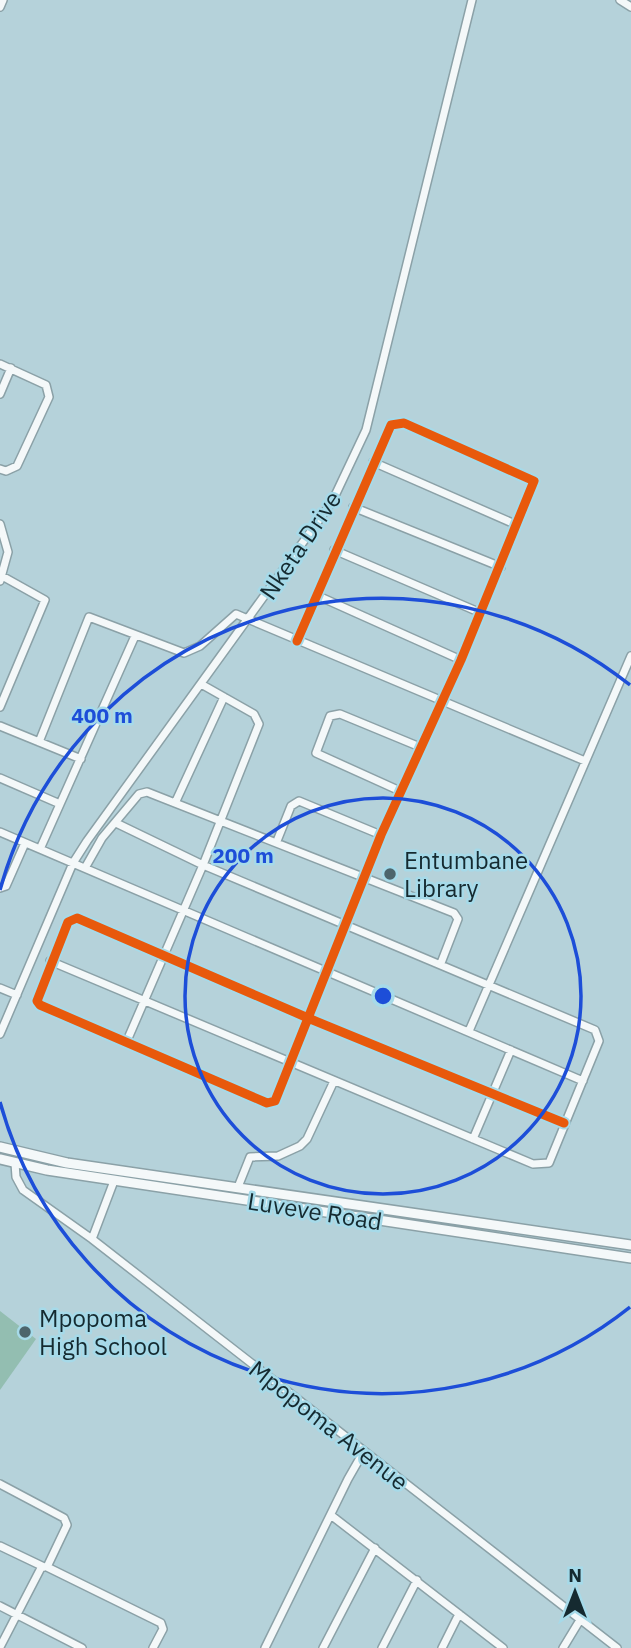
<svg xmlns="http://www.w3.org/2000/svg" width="631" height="1648" viewBox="0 0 631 1648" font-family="'IBM Plex Sans',sans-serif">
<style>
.green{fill:#93beb1}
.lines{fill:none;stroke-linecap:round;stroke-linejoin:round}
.minor-casing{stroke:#8ba1a7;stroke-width:10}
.tertiary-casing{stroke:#8ba1a7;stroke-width:12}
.minor{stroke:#f4f8f9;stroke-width:7}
.tertiary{stroke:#f4f8f9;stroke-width:9}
.cycleway-casing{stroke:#a6dae9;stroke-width:13}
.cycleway{stroke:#e8590c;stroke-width:9}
.ring{fill:none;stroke:#1d4ed8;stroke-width:3.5}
.poi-dot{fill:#4d656c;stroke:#a6dae9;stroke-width:2.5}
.labels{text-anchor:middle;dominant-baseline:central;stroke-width:5;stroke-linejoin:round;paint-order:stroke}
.street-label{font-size:24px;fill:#152a30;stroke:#a6dae9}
.poi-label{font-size:24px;fill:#152a30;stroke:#a6dae9;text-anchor:start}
.centre{fill:#1d4ed8;stroke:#a6dae9;stroke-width:3.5}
.ring-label{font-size:21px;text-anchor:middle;font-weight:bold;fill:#1d4ed8;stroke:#a6dae9;stroke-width:5;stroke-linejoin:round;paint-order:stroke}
</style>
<rect width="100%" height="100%" fill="#b5d2da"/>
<!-- green -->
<path class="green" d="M 0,1311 L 36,1339 L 0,1390 Z"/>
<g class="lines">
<defs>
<path id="minor" d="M 620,0 L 631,7
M 0,7 L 3,0
M 0,364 L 46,385 L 49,397 L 17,466 L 6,471 L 0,469
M 0,394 L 11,368
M 373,462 L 517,525
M 353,507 L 501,567
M 0,524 L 8,552 L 0,581
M 334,550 L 481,613
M 316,595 L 461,660
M 297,641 L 391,425 L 404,423 L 534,481 L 461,660 L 381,835 L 275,1101 L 267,1103 L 40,1005 L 37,1001 L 68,922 L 77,918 L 308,1018 L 564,1123
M 0,707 L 45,600 L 2,576
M 0,726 L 81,759
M 39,742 L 89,617 L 184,653 L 200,646 L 236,614 L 585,761
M 0,778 L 60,804
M 400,791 L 316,753 L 330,716 L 340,714 L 420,747
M 176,801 L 224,697
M 0,832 L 583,1081
M 277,841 L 291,806 L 299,801 L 381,835
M 40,849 L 135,636
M 85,868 L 102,838 L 139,794 L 147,792 L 454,913 L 458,919 L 441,963
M 0,888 L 6,886 L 25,843
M 50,961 L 533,1164 L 549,1163 L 599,1041 L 595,1030 L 203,865 L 116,823
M 0,988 L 17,995
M 469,1031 L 631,656
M 0,1034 L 73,863 L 87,841 L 332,502 L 366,430 L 472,0
M 126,1043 L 203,865 L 259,724 L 254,714 L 201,684
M 473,1139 L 511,1050
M 15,1163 L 16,1177 L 23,1190 L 92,1239
M 114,1181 L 92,1239 L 617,1648
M 238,1187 L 250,1157 L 278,1156 L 300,1146 L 307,1139 L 334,1081
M 0,1484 L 64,1518 L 67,1525 L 47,1567 L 161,1623 L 163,1629 L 153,1648
M 332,1516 L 503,1648
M 0,1546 L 44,1567
M 0,1606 L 82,1648
M 0,1647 L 42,1566
M 265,1648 L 348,1479 L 364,1451
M 323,1648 L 375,1548
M 382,1648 L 417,1580
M 442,1648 L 459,1614
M 563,1648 L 580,1620"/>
<path id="tertiary" d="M 0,1147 L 67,1163 L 631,1245
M 0,1159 L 47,1170 L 631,1258"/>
</defs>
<!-- minor casing -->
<use href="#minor" class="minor-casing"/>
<!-- tertiary casing -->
<use href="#tertiary" class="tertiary-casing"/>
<!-- minor -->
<use href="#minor" class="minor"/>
<!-- tertiary -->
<use href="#tertiary" class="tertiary"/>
<defs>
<path id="cycleway" d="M 297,641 L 391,425 L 404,423 L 534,481 L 461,660 L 381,835 L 275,1101 L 267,1103 L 40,1005 L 37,1001 L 68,922 L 77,918 L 308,1018 L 564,1123"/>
</defs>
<!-- cycleway casing -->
<use href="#cycleway" class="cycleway-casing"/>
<!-- cycleway -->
<use href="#cycleway" class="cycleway"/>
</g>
<!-- distance rings -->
<g class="ring">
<circle cx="383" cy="996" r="198"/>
<path d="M630 1307A397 397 0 0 1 0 1102M0 890A397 397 0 0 1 630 685"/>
</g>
<!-- markers -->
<g class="poi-dot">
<circle cx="390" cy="874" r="7"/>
<circle cx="25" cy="1332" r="7"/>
</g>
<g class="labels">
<!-- street labels -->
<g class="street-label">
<text transform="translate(300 545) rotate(-56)">Nketa Drive</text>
<text transform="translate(315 1211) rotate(9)">Luveve Road</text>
<text transform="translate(329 1425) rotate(38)">Mpopoma Avenue</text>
</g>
<!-- poi labels -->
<g class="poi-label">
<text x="404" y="860">Entumbane<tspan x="404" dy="28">Library</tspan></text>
<text x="39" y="1318">Mpopoma<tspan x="39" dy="28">High School</tspan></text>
</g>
</g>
<circle cx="383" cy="996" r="10" class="centre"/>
<g class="ring-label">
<text x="102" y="723">400 m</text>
<text x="243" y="863">200 m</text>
</g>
<!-- north arrow -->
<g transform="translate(575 1592)" stroke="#a6dae9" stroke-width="5" paint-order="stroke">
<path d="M0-5L12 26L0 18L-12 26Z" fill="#152a30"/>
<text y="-10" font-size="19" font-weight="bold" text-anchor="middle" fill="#152a30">N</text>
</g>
</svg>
